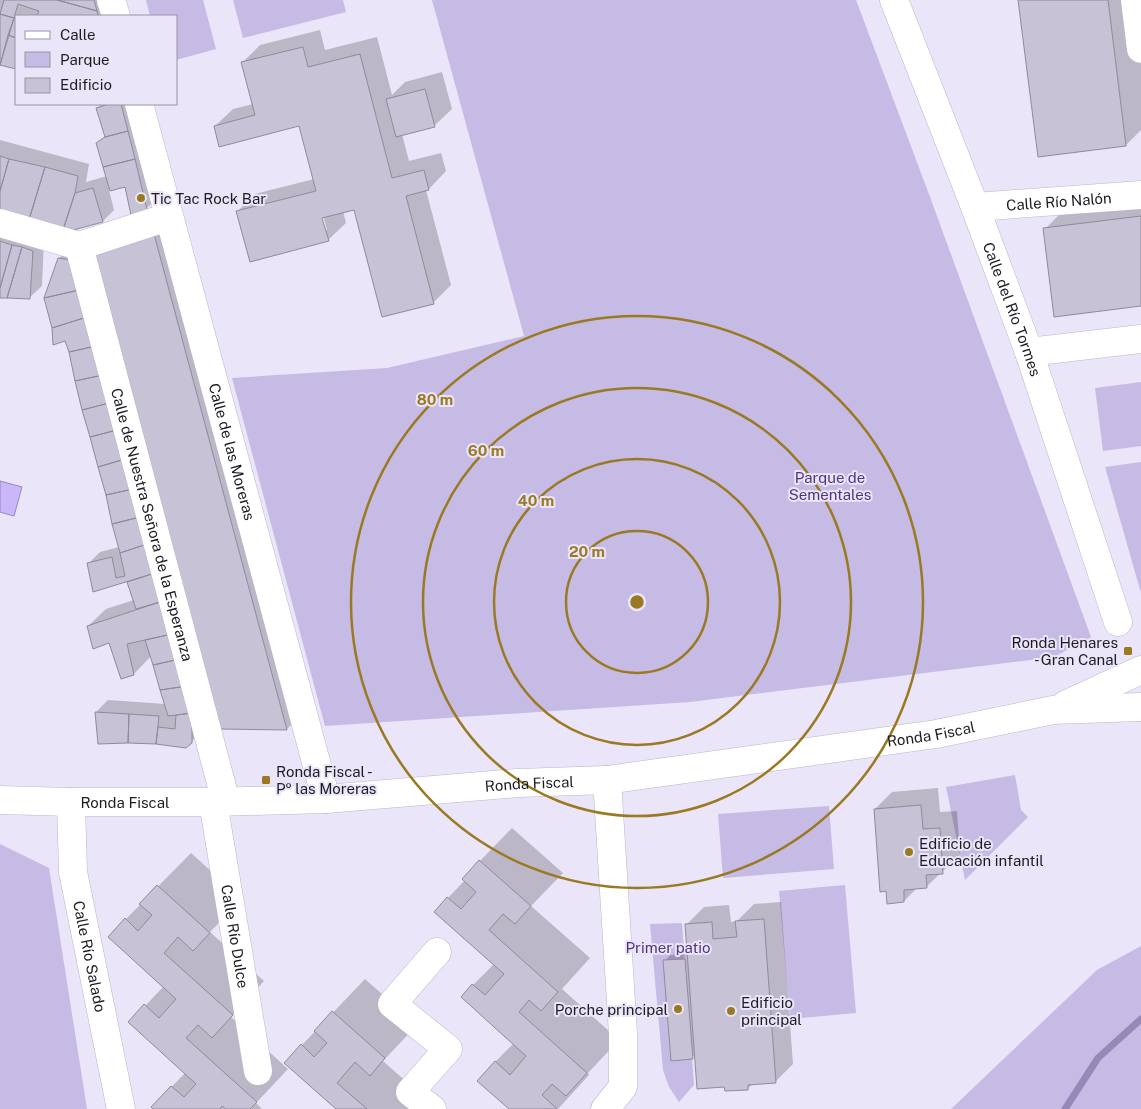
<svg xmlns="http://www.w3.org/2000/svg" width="1141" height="1109" viewBox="0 0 1141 1109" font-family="'Public Sans',sans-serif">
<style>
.green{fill:#c6bbe4}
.water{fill:#c9b7f9;stroke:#9688b9}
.shadow{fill:#0003;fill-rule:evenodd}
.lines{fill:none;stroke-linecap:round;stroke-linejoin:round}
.stream{stroke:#9688b9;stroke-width:7}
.building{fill:#c7c2d5;stroke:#8f8a9c}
.minor-casing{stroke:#bbb6c9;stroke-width:29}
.minor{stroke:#fff;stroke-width:28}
.ring{fill:none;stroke:#9a7923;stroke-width:2.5}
.poi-dot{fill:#9a7923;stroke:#eae5f8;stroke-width:2}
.labels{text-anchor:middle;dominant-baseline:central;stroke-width:4;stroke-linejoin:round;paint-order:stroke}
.poi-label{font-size:15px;fill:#1e1c23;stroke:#eae5f8;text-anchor:start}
.street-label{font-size:15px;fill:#1e1c23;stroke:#eae5f8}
.park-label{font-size:15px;fill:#503581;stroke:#eae5f8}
.centre{fill:#9a7923;stroke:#eae5f8;stroke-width:2.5}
.ring-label{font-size:15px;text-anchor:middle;font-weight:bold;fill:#9a7923;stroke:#eae5f8;stroke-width:4;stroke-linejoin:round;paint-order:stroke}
</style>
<rect width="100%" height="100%" fill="#eae5f8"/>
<!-- green -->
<path class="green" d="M 146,0 L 203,0 L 216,49 L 176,60 L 176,16 L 150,16 Z
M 233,0 L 343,0 L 346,12 L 243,38 Z
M 432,0 L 856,0 L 930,197 L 1091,637 L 1054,657 L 690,702 L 325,726 L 232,378 L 387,368 L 524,336 Z
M 1141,382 L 1141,446 L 1103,451 L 1095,388 Z
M 1141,462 L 1141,593 L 1105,467 Z
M 1015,775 L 1021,810 L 1028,817 L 965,880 L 946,787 Z
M 829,806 L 834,869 L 723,878 L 718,814 Z
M 0,844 L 49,868 L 87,1109 L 0,1109 Z
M 845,885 L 856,1013 L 790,1019 L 779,891 Z
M 682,923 L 694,1085 L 679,1102 L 669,1087 L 663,1070 L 650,924 Z
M 1141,946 L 1141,1109 L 951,1109 L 1097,970 Z"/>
<!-- water -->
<path class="water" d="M 0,481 L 22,487 L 14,516 L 0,512 Z"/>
<!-- shadow -->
<path class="shadow" d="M 0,0 L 108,0 L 112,16 L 16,16 L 16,68 L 0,64 Z
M 1019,0 L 1141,0 L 1141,130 L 1126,145 Z
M 320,30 L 325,50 L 377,37 L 392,95 L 405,82 L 442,72 L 452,109 L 434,126 L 402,134 L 409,161 L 441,153 L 446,171 L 429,189 L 426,190 L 451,285 L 433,303 L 355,208 L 343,211 L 346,223 L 328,240 L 238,211 L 255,194 L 314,179 L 300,125 L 215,126 L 233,109 L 253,104 L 242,63 L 260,45 ZM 322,211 L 327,230 L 324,230 L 319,212 Z
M 102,104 L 135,104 L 158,197 L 146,209 L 126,185 L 109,190 L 114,210 L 103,221 L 0,214 L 0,140 L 89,164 L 86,182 L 107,176 L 98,143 L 106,135 L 98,108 Z
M 1141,188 L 1141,305 L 1045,229 L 1078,196 Z
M 177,212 L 310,706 L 287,729 L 221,727 L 203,730 L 186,747 L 156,743 L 99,742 L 96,712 L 108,700 L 165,704 L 151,656 L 134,674 L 121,678 L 110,642 L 88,626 L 106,609 L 134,600 L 127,580 L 94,591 L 88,564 L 100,552 L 119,547 L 66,340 L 59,258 L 71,247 L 93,252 Z
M 0,227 L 44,239 L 42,286 L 30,297 L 0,297 Z
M 938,788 L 940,812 L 957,811 L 960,855 L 926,887 L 917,888 L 904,901 L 875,809 L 892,792 Z
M 512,828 L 563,873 L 531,906 L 590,958 L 562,989 L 619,1040 L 588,1073 L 589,1075 L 558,1109 L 511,1109 L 495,1062 L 514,1043 L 473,985 L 494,964 L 448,898 L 465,880 L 480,861 Z
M 191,853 L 242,899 L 210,932 L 264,981 L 231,1017 L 288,1069 L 256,1103 L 262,1109 L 155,1109 L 152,1107 L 185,1073 L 130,1022 L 164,986 L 126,919 Z
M 781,902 L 793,1064 L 775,1082 L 753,1084 L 748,1088 L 725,1085 L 696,1054 L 692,1057 L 665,961 L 670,955 L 689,954 L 686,925 L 704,907 L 729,905 L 731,922 L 737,921 L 754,904 Z
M 365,979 L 417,1025 L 383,1061 L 437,1109 L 338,1109 L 302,1045 Z"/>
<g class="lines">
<!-- stream -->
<path class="stream" d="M 1065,1109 L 1098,1058 L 1141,1019"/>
</g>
<!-- building -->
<path class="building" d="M 4,0 L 57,0 L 97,11 L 98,16 L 37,16 L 39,11 L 18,4 L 14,18 L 0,14 Z
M 57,0 L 94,0 L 97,11 L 72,4 Z
M 1018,0 L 1108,0 L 1126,146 L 1038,157 Z
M 0,14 L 14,18 L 0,65 Z
M 14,18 L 16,19 L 16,38 L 8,35 Z
M 8,35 L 16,38 L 16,69 L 0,65 Z
M 303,47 L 308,67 L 360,54 L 392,178 L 424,170 L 429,190 L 406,196 L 434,304 L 382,317 L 354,210 L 322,218 L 329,241 L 250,262 L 236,211 L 316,191 L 299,126 L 219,147 L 214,126 L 255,115 L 241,62 Z
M 425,89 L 435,127 L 396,137 L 386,99 Z
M 109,104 L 121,104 L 128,131 L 105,137 L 96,108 Z
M 128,131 L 135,159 L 103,167 L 96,143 L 105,137 Z
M 0,156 L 9,159 L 0,191 Z
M 9,159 L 45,167 L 28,223 L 0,215 L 0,191 Z
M 135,159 L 147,210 L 131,215 L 125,187 L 110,191 L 103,167 Z
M 45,167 L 78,176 L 75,193 L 62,233 L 28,223 Z
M 93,188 L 103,222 L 62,233 L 75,193 Z
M 1141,216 L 1141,306 L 1054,317 L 1043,228 Z
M 154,234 L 287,730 L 220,729 L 92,251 Z
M 0,241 L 12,245 L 0,288 Z
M 12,245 L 22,247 L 7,298 L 0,298 L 0,288 Z
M 22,247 L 33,251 L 30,299 L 7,298 Z
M 58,258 L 71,260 L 79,290 L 44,298 Z
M 79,290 L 87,317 L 52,328 L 44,298 Z
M 87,317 L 96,346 L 69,352 L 65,341 L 53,345 L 52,328 Z
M 96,346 L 103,375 L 75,381 L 69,352 Z
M 103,375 L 109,403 L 82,410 L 75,381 Z
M 109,403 L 117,430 L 90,437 L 82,410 Z
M 117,430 L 125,459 L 98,467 L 90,437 Z
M 125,459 L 133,489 L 106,495 L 98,467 Z
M 133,489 L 140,517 L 112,524 L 106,495 Z
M 140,517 L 147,544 L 120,553 L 112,524 Z
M 147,544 L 155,573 L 93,592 L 87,563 L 112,557 L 116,578 L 125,576 L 120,553 Z
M 155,573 L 163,601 L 136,609 L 127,582 Z
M 163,601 L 172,634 L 127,644 L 134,675 L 121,679 L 109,643 L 93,649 L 87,626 Z
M 172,634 L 180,659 L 153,665 L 145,640 Z
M 180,659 L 187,686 L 160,690 L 153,665 Z
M 187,686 L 192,713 L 168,716 L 160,690 Z
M 95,712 L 129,714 L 128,743 L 98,744 Z
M 192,713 L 192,743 L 186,748 L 156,744 L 158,727 L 175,729 L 176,715 Z
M 129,714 L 159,716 L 156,744 L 128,743 Z
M 921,805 L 923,829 L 940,828 L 943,874 L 926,875 L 927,888 L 904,890 L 904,902 L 887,904 L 886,891 L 880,892 L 874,809 Z
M 479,860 L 531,906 L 515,924 L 503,914 L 489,930 L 558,992 L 541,1011 L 529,1000 L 519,1012 L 587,1073 L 566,1096 L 552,1084 L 542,1095 L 557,1109 L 509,1109 L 477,1081 L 495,1061 L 510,1075 L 526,1056 L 461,997 L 472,984 L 485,995 L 504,974 L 434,912 L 447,897 L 461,909 L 476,892 L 462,879 Z
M 157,885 L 210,933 L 193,951 L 178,937 L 164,953 L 233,1015 L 212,1038 L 198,1025 L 186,1038 L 257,1102 L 250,1109 L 226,1109 L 222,1106 L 220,1109 L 153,1109 L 151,1107 L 171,1086 L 184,1097 L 196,1084 L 128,1022 L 144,1004 L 159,1018 L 176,999 L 108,937 L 125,918 L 138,931 L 152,915 L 139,904 Z
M 764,919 L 776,1083 L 748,1085 L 748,1090 L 725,1091 L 724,1087 L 697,1089 L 685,924 L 712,922 L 713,939 L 737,937 L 735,921 Z
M 685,959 L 693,1059 L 671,1061 L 663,960 Z
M 332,1011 L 385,1058 L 370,1076 L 355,1062 L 337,1083 L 367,1109 L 336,1109 L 284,1063 L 301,1044 L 314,1057 L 327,1043 L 314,1031 Z"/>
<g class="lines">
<defs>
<g id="minor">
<path d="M 111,0 L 116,16"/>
<path id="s1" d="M 894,0 L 975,207 L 1029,352 L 1118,622"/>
<path d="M 1135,0 L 1141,49"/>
<path id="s2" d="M 139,104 L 326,799"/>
<path id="s3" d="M 975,207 L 1141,195"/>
<path d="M 0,223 L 79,246 L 168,217"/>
<path id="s4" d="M 79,246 L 226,802"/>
<path d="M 1029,352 L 1141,339"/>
<path d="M 1065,705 L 1141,670"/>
<path id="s5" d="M 0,800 L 71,802 L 213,802 L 326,799 L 518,783 L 607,780 L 936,734 L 1053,710 L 1141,707"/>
<path id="s6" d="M 71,802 L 73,872 L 121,1109"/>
<path id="s7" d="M 213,802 L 258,1071"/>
<path d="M 432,1109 L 410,1092 L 448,1049 L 392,1004 L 437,952"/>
<path d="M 605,1109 L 623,1087 L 623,1034 L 607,780"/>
</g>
</defs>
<!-- minor casing -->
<use href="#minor" class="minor-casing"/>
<!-- minor -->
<use href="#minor" class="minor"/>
</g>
<!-- distance rings -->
<g class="ring">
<circle cx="637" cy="602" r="71"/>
<circle cx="637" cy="602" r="143"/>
<circle cx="637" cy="602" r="214"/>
<circle cx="637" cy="602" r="286"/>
</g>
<!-- markers -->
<g class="poi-dot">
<circle cx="141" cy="198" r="5"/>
<rect x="1123" y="646" width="10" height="10" rx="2.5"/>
<rect x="261" y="775" width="10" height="10" rx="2.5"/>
<circle cx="909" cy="852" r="5"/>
<circle cx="678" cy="1009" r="5"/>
<circle cx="731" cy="1011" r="5"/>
</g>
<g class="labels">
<!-- poi labels -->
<g class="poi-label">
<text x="151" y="198">Tic Tac Rock Bar</text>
<text x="1118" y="642" text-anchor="end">Ronda Henares<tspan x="1118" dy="17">- Gran Canal</tspan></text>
<text x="276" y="771">Ronda Fiscal -<tspan x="276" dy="17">Pº las Moreras</tspan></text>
<text x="919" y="843">Edificio de<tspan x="919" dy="17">Educación infantil</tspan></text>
<text x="741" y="1002">Edificio<tspan x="741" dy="17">principal</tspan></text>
<text x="668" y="1009" text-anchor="end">Porche principal</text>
</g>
<!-- street labels -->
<g class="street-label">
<text stroke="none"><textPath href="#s3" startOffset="84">Calle Río Nalón</textPath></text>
<text stroke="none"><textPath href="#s1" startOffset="331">Calle del Río Tormes</textPath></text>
<text stroke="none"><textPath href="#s2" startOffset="360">Calle de las Moreras</textPath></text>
<text stroke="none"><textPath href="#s4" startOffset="288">Calle de Nuestra Señora de la Esperanza</textPath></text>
<text stroke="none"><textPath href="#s5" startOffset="935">Ronda Fiscal</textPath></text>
<text stroke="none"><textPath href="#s5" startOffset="530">Ronda Fiscal</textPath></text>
<text stroke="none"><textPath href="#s5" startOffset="125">Ronda Fiscal</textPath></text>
<text stroke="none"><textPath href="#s7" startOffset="136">Calle Río Dulce</textPath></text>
<text stroke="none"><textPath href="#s6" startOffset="156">Calle Río Salado</textPath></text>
</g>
<!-- park labels -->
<g class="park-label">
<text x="830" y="477">Parque de<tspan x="830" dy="17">Sementales</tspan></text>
<text x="668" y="947">Primer patio</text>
</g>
</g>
<circle cx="637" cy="602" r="8" class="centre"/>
<g class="ring-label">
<text x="435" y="405">80 m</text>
<text x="486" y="456">60 m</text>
<text x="536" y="506">40 m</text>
<text x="587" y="557">20 m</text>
</g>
<!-- legend -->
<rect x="15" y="15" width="162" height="90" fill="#eae5f8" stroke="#9895a3"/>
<rect x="25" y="31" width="25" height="8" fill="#ffffff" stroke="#9895a3"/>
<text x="60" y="40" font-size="15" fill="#1e1c23">Calle</text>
<rect x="25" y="52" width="25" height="15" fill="#c6bbe4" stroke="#9895a3"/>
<text x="60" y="65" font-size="15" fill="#1e1c23">Parque</text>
<rect x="25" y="78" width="25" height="15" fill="#c7c2d5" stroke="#9895a3"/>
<text x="60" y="90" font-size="15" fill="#1e1c23">Edificio</text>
</svg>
